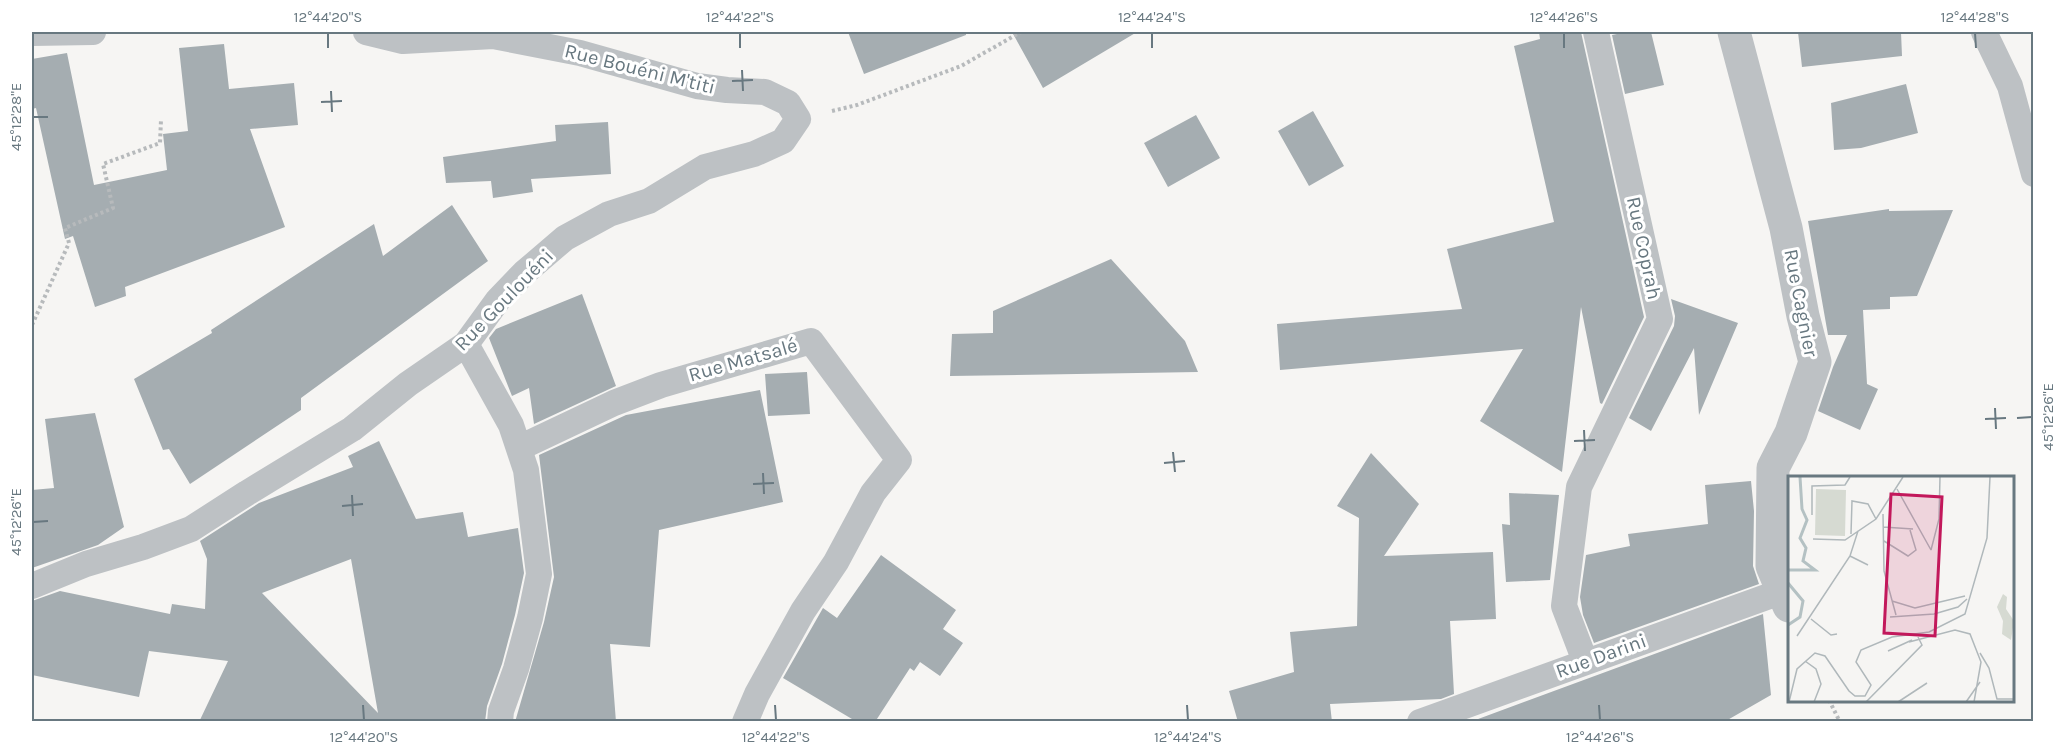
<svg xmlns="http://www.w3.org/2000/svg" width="2065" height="753" viewBox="0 0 2065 753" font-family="Karla,sans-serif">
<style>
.building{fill:#a5adb1;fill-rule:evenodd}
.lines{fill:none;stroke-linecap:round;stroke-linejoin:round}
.path{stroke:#b7babc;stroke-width:4;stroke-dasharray:3 3;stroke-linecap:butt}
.service{stroke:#bdc1c4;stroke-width:26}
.minor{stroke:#bdc1c4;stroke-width:33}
.ticks{fill:none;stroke:#687880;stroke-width:2}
.labels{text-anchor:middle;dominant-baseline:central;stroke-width:6;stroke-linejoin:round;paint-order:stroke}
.street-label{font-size:20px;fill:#687880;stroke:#fff}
.inset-river{fill:none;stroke:#b4c1c3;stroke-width:3}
.inset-road{fill:none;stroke:#b0b8bb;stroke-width:1.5}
.view{fill:#c2185b;fill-opacity:0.15;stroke:#c2185b;stroke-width:3}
.inset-edge{fill:none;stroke:#687880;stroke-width:3}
.neatline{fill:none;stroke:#687880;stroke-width:2}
.ticks-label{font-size:15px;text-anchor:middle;fill:#687880}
</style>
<rect width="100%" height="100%" fill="#f6f5f3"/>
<!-- building -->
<path class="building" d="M 848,32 L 966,32 L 966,35 L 864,74 Z
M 1012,32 L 1137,32 L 1043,88 Z
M 1539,32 L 1581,32 L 1644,317 L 1602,404 L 1600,403 L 1581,307 L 1562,472 L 1480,421 L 1523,349 L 1280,370 L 1277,324 L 1462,309 L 1447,249 L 1554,222 L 1514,46 L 1540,39 Z
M 1627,32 L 1651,32 L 1664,85 L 1625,94 L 1612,35 Z
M 1798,32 L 1901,32 L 1902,56 L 1802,67 Z
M 224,44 L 229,89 L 294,83 L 298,125 L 250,129 L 285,227 L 125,287 L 126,296 L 95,307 L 73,236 L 65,239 L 36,108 L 32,109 L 32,59 L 67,53 L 94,185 L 167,170 L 163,134 L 188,131 L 179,48 Z
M 1906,84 L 1918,133 L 1861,148 L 1834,150 L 1831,103 Z
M 1313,111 L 1344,166 L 1309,186 L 1278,131 Z
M 1196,115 L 1220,158 L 1168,187 L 1144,143 Z
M 608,122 L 611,174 L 531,179 L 533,192 L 493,198 L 491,181 L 446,183 L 443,157 L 556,141 L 555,125 Z
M 452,205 L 488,261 L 301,398 L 301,410 L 190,484 L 169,449 L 163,450 L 134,379 L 212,333 L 211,330 L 374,224 L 383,256 Z
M 1889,209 L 1889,211 L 1953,210 L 1917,296 L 1890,297 L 1890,309 L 1863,310 L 1867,384 L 1878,389 L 1860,430 L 1818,411 L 1833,367 L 1847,335 L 1828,335 L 1808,221 Z
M 1111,259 L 1185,341 L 1198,372 L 950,376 L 952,334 L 993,333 L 993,311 Z
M 582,294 L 616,386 L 534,424 L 529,388 L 512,396 L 489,338 L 496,329 Z
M 1671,299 L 1738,323 L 1699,415 L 1694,348 L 1651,431 L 1629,418 L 1674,326 L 1675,316 Z
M 807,372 L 810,414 L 768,416 L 765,374 Z
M 760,390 L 783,502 L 659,530 L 650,647 L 610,644 L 616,722 L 515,722 L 544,622 L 554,577 L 539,455 L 626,415 Z
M 95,413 L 124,527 L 98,545 L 32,568 L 32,490 L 54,488 L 45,419 Z
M 379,441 L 416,519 L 463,512 L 468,537 L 518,528 L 524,573 L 515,615 L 502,664 L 487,706 L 485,722 L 199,722 L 228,661 L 149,651 L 139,697 L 32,675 L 32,601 L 60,591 L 170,614 L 172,604 L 205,609 L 207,559 L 200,541 L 259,503 L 353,467 L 348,456 ZM 351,559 L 378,713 L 262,593 Z
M 1371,453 L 1419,504 L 1384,556 L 1493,552 L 1496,619 L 1450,621 L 1454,694 L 1441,699 L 1330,704 L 1332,722 L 1238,722 L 1229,691 L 1294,672 L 1290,632 L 1357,626 L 1359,518 L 1337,506 Z
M 1751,481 L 1754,511 L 1753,566 L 1759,584 L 1594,643 L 1583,615 L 1580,597 L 1586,555 L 1630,546 L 1628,534 L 1708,524 L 1705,485 Z
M 1509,493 L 1559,495 L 1550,580 L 1506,582 L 1502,524 L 1510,525 Z
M 881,555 L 956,610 L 943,629 L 963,643 L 940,676 L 920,662 L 914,671 L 910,668 L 875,722 L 857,722 L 783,678 L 823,608 L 837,618 Z
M 1763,614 L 1771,695 L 1724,722 L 1470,722 Z"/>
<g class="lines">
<!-- path -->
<path class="path" d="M 832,111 L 857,105 L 961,66 L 1021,32
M 32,325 L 69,243 L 65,228 L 113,208 L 103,164 L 160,143 L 161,120
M 1829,700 L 1840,722"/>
<!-- service -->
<path class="service" d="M 1984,32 L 2010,86 L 2034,174
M 32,33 L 93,32
M 466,344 L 511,425 L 526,470 L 539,574 L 530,618 L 516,669 L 501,711 L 500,722
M 519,448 L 614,403 L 661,385 L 811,341 L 899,460 L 873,493 L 836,562 L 803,611 L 757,694 L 745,722
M 32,586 L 86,564 L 143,547 L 191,529 L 247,493 L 352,429 L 408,384 L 466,344 L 498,300 L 524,273 L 565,238 L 609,214 L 649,201 L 705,167 L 754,154 L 783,141 L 798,119 L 788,103 L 765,92 L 727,90 L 697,86 L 580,53 L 493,36 L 403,41 L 366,32
M 1585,661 L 1564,606 L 1579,487 L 1660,319 L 1596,32
M 1420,722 L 1783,591"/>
<!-- minor -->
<path class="minor" d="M 1734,32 L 1786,228 L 1803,316 L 1815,362 L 1791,433 L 1773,468 L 1772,566 L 1789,606"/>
</g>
<!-- ticks -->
<path class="ticks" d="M 328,33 L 328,48M 740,33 L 740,48M 1152,33 L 1152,48M 1564,33 L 1564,48M 1975,33 L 1976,48M 742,70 L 743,91M 732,81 L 753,80M 331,91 L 332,112M 321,102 L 342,101M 33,117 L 48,117M 1995,408 L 1996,429M 2017,418 L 2032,417M 1985,419 L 2006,418M 1584,430 L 1585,451M 1574,441 L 1595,440M 1173,452 L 1175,472M 1164,463 L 1185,461M 763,473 L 764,494M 753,484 L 774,483M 352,495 L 353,516M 342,506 L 363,504M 33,522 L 48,521M 363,705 L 364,720M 775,705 L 776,720M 1187,705 L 1188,720M 1599,705 L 1600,720"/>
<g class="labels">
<!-- street labels -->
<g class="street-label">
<text transform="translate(640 69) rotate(14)">Rue Bouéni M'titi</text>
<text transform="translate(1644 248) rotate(78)">Rue Coprah</text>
<text transform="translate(504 300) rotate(-46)">Rue Goulouéni</text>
<text transform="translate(1801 303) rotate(79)">Rue Cagnier</text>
<text transform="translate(743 360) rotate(-16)">Rue Matsalé</text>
<text transform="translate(1601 656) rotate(-20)">Rue Darini</text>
</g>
</g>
<!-- overview -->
<g transform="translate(1788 476)">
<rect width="226" height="226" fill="#f6f5f3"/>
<path d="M 28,13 L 58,14 L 57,60 L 27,59 ZM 215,118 L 219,121 L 218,133 L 226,145 L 223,164 L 214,158 L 215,145 L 209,131 Z" fill="#d6dad2"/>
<path class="inset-river" d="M 0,94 L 27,94 L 15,85 L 18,72 L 12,62 L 19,44 L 14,33 L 12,1M 0,107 L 15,125 L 12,141 L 0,149"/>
<path class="inset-road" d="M 109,13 L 143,74M 95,38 L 96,95 L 108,139M 24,39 L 24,10 L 57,9 L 62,1M 95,51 L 125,53M 63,58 L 64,25 L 80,28 L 88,43M 25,63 L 57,64 L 88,43 L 115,1M 96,65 L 120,80 L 128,74 L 122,54M 143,74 L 151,43 L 152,1M 62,80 L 80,89M 104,125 L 127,132 L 177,120M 102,141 L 146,138 L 170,131 L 179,123M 23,143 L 43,159 L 49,158M 9,160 L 62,80 L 70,55M 121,166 L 167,154 L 182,158 L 193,186 L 186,226M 100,175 L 124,164M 192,177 L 201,192 L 209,223 L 227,223M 17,185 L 28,193 L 33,208 L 26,226M 1,226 L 9,193 L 27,177 L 37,180 L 61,215 L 67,220 L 77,220 L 83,209 L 68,186 L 73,174 L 104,161 L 141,156 L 177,138 L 199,62 L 202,1M 78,226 L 134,169 L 130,161M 110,226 L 139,207M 178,226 L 192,206"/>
<path class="view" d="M 103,18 L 154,21 L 147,160 L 96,157 Z"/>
<rect width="226" height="226" class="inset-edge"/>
</g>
<!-- border -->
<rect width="2065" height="753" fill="none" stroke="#ffffff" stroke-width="66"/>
<rect x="33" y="33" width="1999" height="687" class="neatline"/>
<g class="ticks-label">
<text x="328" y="22">12°44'20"S</text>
<text x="740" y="22">12°44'22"S</text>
<text x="1152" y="22">12°44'24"S</text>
<text x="1564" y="22">12°44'26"S</text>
<text x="1975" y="22">12°44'28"S</text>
<text transform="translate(16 117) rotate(-90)" y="5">45°12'28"E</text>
<text transform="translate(2048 417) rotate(-90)" y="5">45°12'26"E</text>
<text transform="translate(16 522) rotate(-90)" y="5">45°12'26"E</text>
<text x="364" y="742">12°44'20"S</text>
<text x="776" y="742">12°44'22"S</text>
<text x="1188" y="742">12°44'24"S</text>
<text x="1600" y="742">12°44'26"S</text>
</g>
</svg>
